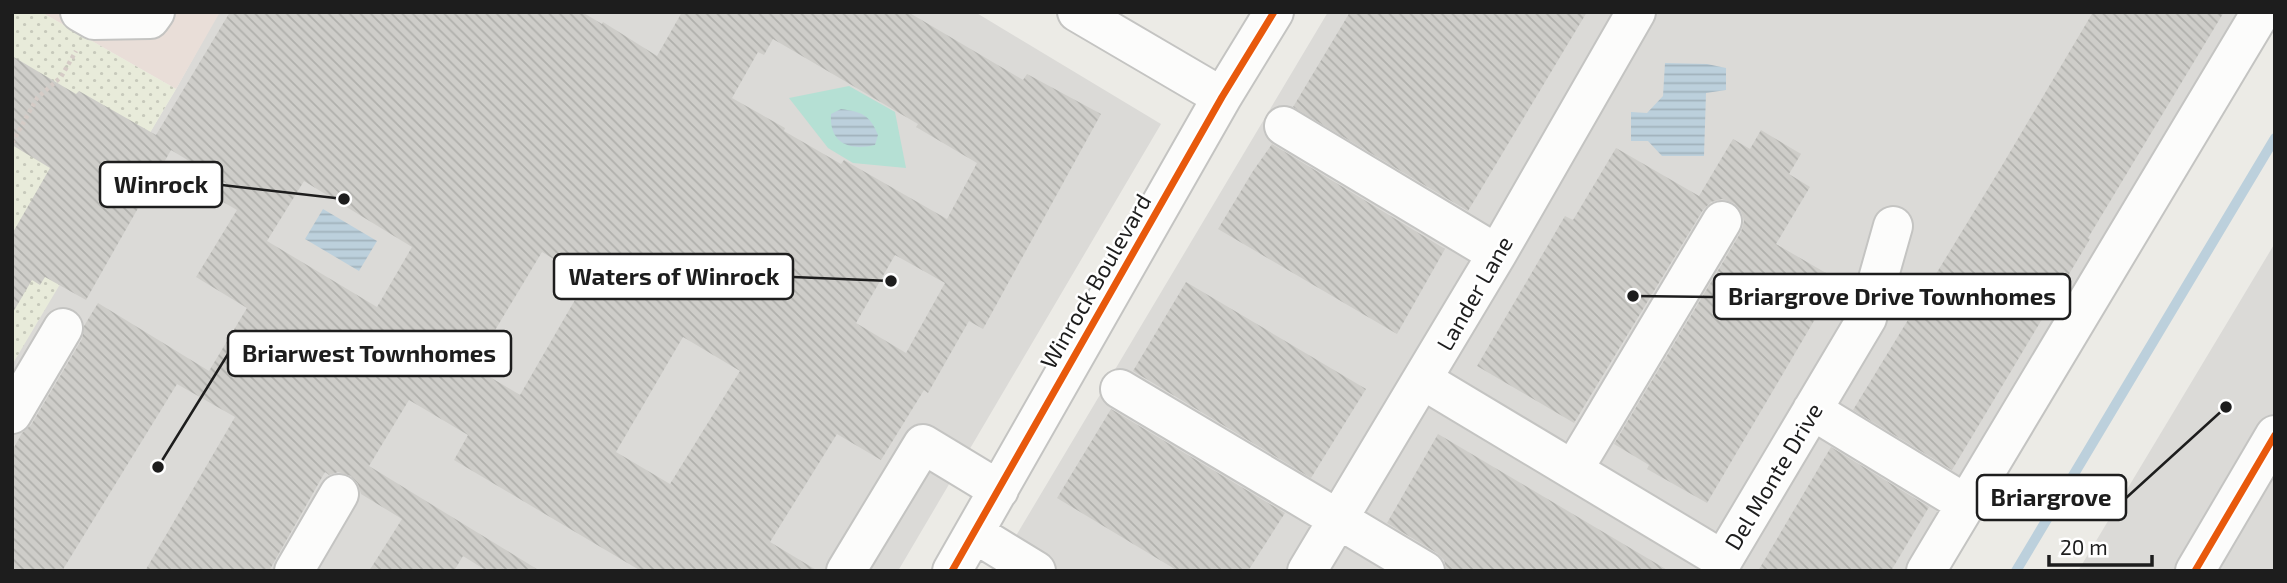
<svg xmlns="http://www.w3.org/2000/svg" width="2287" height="583" viewBox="0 0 2287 583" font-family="'Exo 2',sans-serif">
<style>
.residential{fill:#dbdad7}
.commercial{fill:#e9ded8}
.farmland{fill:url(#farmland-dots)}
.pitch{fill:#b5e0d4}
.water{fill:url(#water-rules)}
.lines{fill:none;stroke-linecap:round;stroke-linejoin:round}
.stream{stroke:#bcd0dc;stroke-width:10}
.building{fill:url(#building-back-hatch);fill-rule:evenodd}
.minor-casing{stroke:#c4c4c2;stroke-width:42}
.path{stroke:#d5cbc6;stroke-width:4.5;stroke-dasharray:3.5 3.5;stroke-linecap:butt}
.minor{stroke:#fcfcfb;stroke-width:38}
.cycleway-casing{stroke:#fff;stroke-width:11}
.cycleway{stroke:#e8590c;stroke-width:7}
.labels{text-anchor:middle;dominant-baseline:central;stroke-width:5;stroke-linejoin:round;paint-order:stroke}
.street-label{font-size:23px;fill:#1d1d1d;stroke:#fff}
.leader{fill:none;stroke:#1d1d1d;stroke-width:2.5}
.callout-dot{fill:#1d1d1d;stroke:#fff;stroke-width:2.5}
.callout{fill:#fff;stroke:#1d1d1d;stroke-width:2.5}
.callout-label{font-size:24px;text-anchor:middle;font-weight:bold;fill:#1d1d1d}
</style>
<defs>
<pattern id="farmland-dots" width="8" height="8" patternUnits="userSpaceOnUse" patternTransform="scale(1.75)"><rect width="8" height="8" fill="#e8ebda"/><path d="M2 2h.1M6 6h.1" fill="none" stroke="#c7c9bb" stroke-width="1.8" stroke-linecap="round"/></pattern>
<pattern id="water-rules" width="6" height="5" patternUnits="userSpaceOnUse" patternTransform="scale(1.75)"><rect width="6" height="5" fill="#bcd0dc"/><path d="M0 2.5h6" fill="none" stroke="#a1b2bc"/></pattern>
<pattern id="building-back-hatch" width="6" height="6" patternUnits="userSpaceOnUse" patternTransform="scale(1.75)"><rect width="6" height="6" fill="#cecdc9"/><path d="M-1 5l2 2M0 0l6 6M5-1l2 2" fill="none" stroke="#b0b0ac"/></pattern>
</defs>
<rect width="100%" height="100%" fill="#ecebe6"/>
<!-- residential -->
<path class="residential" d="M 219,12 L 975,12 L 1161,124 L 898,571 L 12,571 L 12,363 L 176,89 Z
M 1328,12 L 2275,12 L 1938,571 L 995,571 Z
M 2275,243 L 2275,571 L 2078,571 Z"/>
<!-- commercial -->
<path class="commercial" d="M 41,12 L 220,12 L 176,89 Z"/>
<!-- farmland -->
<path class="farmland" d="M 12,12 L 41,12 L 176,89 L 12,365 Z"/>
<!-- pitch -->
<path class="pitch" d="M 849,86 L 895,112 L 906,168 L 853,163 L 828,148 L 789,98 Z"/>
<!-- water -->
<path class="water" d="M 1665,63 L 1707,64 L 1726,68 L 1726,90 L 1706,93 L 1704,156 L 1662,156 L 1648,141 L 1631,141 L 1631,112 L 1647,113 L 1663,96 Z
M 841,109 C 862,112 870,115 878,135 L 875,145 C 850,151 829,144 831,114 Z
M 323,209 L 377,241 L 359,271 L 305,239 Z"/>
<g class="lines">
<!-- stream -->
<path class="stream" d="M 2016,571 L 2275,138"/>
</g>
<!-- building -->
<path class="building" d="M 230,12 L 582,12 L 602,24 L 603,22 L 657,56 L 682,12 L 908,12 L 1023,80 L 1027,74 L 1101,114 L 983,329 L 969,321 L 928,393 L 924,390 L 881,460 L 837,434 L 770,542 L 818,571 L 641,571 L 454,460 L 468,435 L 409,400 L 369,466 L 540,571 L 487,571 L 463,556 L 454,571 L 369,571 L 402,519 L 361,494 L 358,484 L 351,476 L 338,472 L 329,475 L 325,472 L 269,571 L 145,571 L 235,417 L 177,384 L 62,571 L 12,571 L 12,451 L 22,433 L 31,425 L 82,339 L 84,326 L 98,303 L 209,371 L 247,308 L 196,277 L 237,210 L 218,199 L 227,184 L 171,150 L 86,300 L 45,277 L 40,285 L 32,280 L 12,314 L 12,234 L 50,168 L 12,145 L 12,56 L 76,94 L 79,91 L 156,135 ZM 773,39 L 918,124 L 916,127 L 977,163 L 947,219 L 844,160 L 841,164 L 784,131 L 785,128 L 732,98 L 758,52 L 764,55 ZM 304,181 L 412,247 L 377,307 L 267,241 ZM 542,252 L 587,279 L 520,395 L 473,367 ZM 895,255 L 945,283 L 906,353 L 856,323 ZM 683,337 L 740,371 L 670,484 L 616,452 Z
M 1350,12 L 1587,12 L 1468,211 L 1293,107 Z
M 2093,12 L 2224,12 L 2088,238 L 2090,239 L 1952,470 L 1853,410 L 2000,169 Z
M 1761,130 L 1801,154 L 1789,174 L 1810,187 L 1776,244 L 1838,280 L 1707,503 L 1647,469 L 1649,465 L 1614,444 L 1741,232 L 1744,221 L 1741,211 L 1734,203 L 1722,199 L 1711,202 L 1703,210 L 1574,423 L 1477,366 L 1565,216 L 1573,220 L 1616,148 L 1699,196 L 1733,139 L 1750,149 Z
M 1272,144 L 1445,249 L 1397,334 L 1218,229 L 1253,171 Z
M 1186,282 L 1366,389 L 1311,478 L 1133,371 Z
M 1111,409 L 1285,513 L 1248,571 L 1178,571 L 1057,498 Z
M 1438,434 L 1669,571 L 1447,571 L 1444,560 L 1437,553 L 1387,523 Z
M 1831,447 L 1929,507 L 1891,571 L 1758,571 Z"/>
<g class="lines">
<defs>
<path id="minor" d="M 80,12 L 94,20 L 150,19 L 155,12
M 1077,12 L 1222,97
M 1284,126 L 1497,254
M 1423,380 L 1723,560 L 1867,318 L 1893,226
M 1120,389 L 1425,571
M 1812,410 L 1966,504
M 12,414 L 63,328
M 1573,470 L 1722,221
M 974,533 L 1036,571
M 294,571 L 339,494
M 846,571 L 923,444 L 999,490
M 952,571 L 1222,97 L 1274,12
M 1307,571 L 1497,254 L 1636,12
M 1926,571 L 2261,12
M 2195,571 L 2275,435"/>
</defs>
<!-- minor casing -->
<use href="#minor" class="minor-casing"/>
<!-- path -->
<path class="path" d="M 12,143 L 37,98 L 61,77 L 76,51"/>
<!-- minor -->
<use href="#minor" class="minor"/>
<defs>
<path id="cycleway" d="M 952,571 L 1222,97 L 1274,12
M 2195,571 L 2275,435"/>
</defs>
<!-- cycleway casing -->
<use href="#cycleway" class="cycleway-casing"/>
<!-- cycleway -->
<use href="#cycleway" class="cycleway"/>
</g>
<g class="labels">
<!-- street labels -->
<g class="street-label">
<text transform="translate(1095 281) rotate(-60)">Winrock Boulevard</text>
<text transform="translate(1474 293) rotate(-60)">Lander Lane</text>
<text transform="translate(1773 476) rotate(-59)">Del Monte Drive</text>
</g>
</g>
<!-- callouts -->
<path class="leader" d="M344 199L222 185M891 281L793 277M1633 296L1714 297M158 467L228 354M2226 407L2126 498"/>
<g class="callout-dot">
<circle cx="344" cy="199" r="7"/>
<circle cx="891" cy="281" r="7"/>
<circle cx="1633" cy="296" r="7"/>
<circle cx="158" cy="467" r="7"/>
<circle cx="2226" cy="407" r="7"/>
</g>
<g class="callout">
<rect x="100" y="162" width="122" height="45" rx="7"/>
<rect x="554" y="254" width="239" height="45" rx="7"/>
<rect x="1714" y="274" width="356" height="45" rx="7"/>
<rect x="228" y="331" width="283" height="45" rx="7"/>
<rect x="1977" y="475" width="149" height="45" rx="7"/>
</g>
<g class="callout-label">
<text x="161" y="193">Winrock</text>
<text x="674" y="285">Waters of Winrock</text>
<text x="1892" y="305">Briargrove Drive Townhomes</text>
<text x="369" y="362">Briarwest Townhomes</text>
<text x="2051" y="506">Briargrove</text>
</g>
<!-- border -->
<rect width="2287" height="583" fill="none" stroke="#1d1d1d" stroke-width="28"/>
<!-- scale -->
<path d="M2049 555v10h103v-10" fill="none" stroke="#1d1d1d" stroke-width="3.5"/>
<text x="2060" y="555" font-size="21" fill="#1d1d1d" stroke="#ffffff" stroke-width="5" paint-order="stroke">20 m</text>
</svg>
